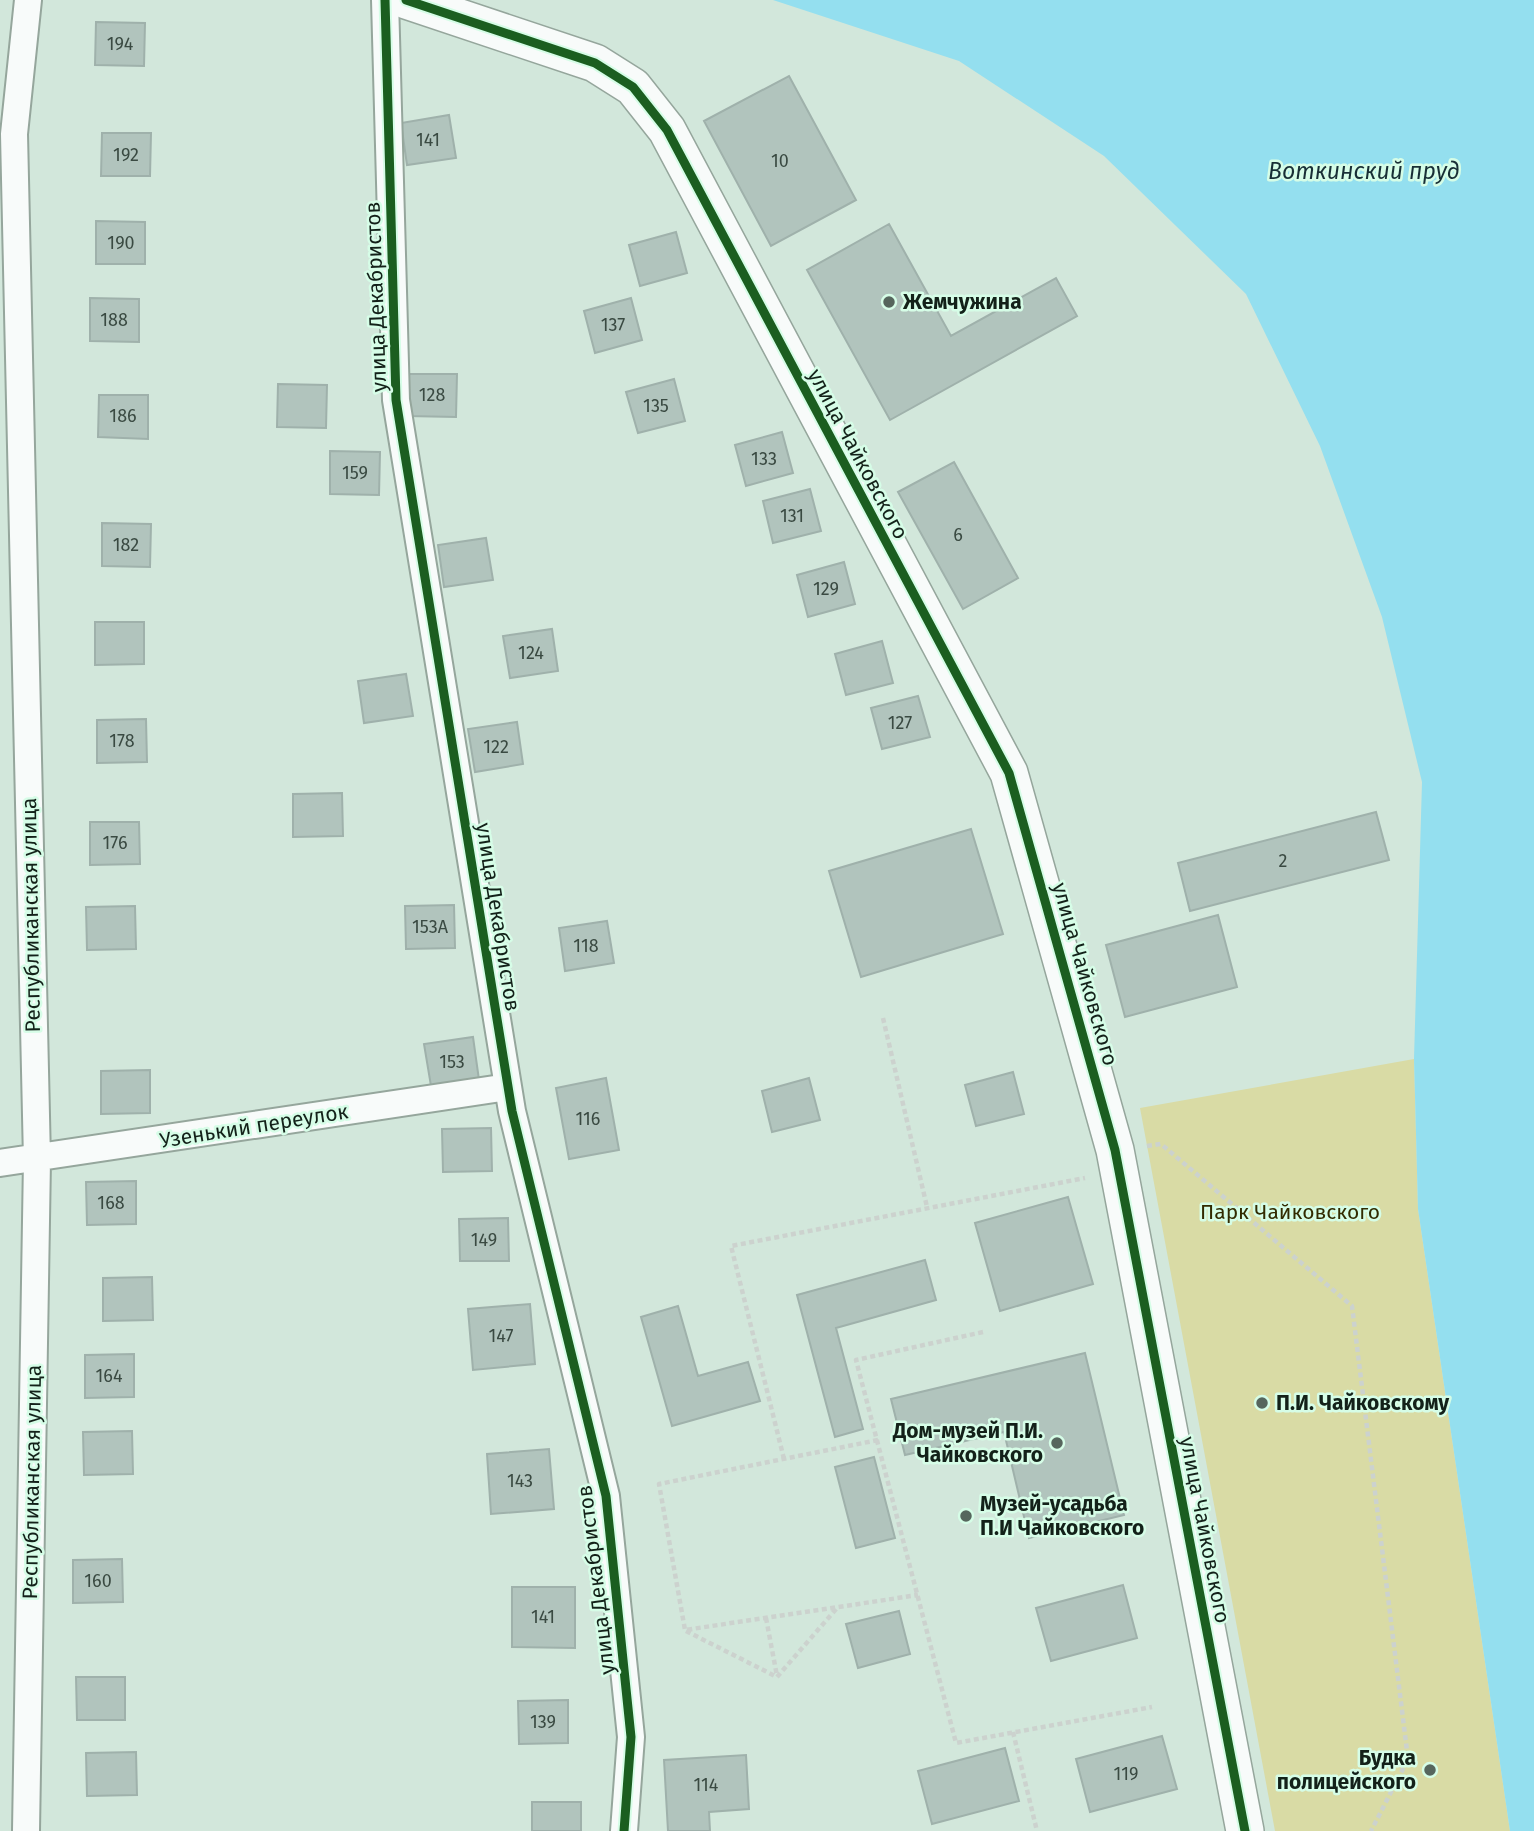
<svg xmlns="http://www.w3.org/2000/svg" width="1534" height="1831" viewBox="0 0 1534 1831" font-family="'Fira Sans',sans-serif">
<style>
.green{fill:#d9dba5}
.water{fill:#94dfef}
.building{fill:#b1c4bd;stroke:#9fb1ab;stroke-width:2}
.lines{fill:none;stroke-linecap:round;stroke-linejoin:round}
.street-casing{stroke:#95a69c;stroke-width:30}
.secondary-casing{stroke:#95a69c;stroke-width:40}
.path{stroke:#ccd2ce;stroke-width:4.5;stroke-dasharray:5 3.5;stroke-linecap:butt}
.street{stroke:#f8fbfa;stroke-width:26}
.secondary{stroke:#f8fbfa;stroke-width:37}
.cycleway-casing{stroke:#d6fde7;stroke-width:13}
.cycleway{stroke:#1b5e20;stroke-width:9}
.poi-dot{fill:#56665d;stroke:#d6fde7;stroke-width:2.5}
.labels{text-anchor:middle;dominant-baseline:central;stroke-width:5;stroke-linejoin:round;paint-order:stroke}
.number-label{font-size:18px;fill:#3a4a42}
.street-label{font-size:21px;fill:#132119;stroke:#d6fde7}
.poi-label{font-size:21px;font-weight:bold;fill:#132119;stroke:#d6fde7;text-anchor:start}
.park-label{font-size:21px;fill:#322b00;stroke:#d6fde7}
.water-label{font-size:23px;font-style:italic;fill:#182f36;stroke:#d6fde7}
</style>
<rect width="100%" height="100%" fill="#d2e7db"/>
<!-- green -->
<path class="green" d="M 1414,1059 L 1418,1209 L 1510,1831 L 1275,1831 L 1140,1108 Z"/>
<!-- water -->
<path class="water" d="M 773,0 L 1534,0 L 1534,1831 L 1510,1831 L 1418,1209 L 1414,1059 L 1422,782 L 1382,617 L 1320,446 L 1246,294 L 1104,156 L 959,61 Z"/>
<!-- building -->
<path class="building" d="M 96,22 L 145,23 L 144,66 L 95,65 Z
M 789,76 L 856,200 L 771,246 L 704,121 Z
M 449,115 L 456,158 L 407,165 L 401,123 Z
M 102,133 L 151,133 L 150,176 L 101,176 Z
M 96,221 L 145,222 L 145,264 L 96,264 Z
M 889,224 L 951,336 L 1056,278 L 1077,316 L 890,420 L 807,270 Z
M 676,232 L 687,273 L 640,286 L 629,245 Z
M 90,298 L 139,299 L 139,342 L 90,341 Z
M 631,298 L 642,340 L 595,353 L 584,311 Z
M 407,374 L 457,374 L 456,417 L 407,416 Z
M 674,379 L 685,421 L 638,433 L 626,392 Z
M 278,384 L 327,385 L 326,428 L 277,427 Z
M 99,395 L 148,395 L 148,439 L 98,437 Z
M 782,432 L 793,473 L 746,486 L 735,445 Z
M 330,451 L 380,452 L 379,495 L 330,494 Z
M 954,462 L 1018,578 L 963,609 L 898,492 Z
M 810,489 L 821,531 L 773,543 L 763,501 Z
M 102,523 L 151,524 L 150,567 L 102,566 Z
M 486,538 L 493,580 L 444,587 L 438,545 Z
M 844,562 L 855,604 L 808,617 L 797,575 Z
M 95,622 L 144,622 L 144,664 L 95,665 Z
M 552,629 L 558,671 L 510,678 L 503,636 Z
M 882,641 L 893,683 L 846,695 L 835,654 Z
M 406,674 L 413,716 L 364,723 L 358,681 Z
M 918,696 L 930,737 L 882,749 L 871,708 Z
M 146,719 L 147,762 L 97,763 L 97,720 Z
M 517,722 L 523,764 L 475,772 L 468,729 Z
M 342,793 L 343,836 L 293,837 L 293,794 Z
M 1376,812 L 1389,860 L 1190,911 L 1178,863 Z
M 90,822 L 139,822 L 140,864 L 90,865 Z
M 971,829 L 1003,934 L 861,977 L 829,871 Z
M 454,905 L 455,948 L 406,949 L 405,906 Z
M 135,906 L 136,949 L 87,950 L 86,907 Z
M 1218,915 L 1237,987 L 1125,1017 L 1106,945 Z
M 607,921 L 614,963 L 565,971 L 559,928 Z
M 473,1037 L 479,1080 L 431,1086 L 424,1044 Z
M 150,1070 L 150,1113 L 101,1114 L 101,1071 Z
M 1013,1072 L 1024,1114 L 976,1126 L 965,1085 Z
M 606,1078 L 619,1150 L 569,1159 L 556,1088 Z
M 809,1078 L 820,1120 L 772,1132 L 762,1091 Z
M 491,1128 L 492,1171 L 443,1172 L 442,1129 Z
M 136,1181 L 136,1224 L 87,1225 L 86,1182 Z
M 1068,1197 L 1093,1284 L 1000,1311 L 975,1223 Z
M 508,1218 L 509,1261 L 460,1261 L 459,1219 Z
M 925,1260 L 936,1300 L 836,1328 L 863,1429 L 835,1437 L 797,1295 Z
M 152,1277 L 153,1320 L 103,1321 L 103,1278 Z
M 530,1304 L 535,1364 L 473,1370 L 468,1309 Z
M 678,1306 L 698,1376 L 748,1362 L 760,1401 L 672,1426 L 641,1317 Z
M 1085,1353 L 1124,1515 L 1029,1538 L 1004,1432 L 905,1455 L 891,1399 Z
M 134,1354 L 134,1397 L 85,1398 L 85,1355 Z
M 132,1431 L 133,1474 L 84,1475 L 83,1432 Z
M 549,1449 L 554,1509 L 491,1514 L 487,1454 Z
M 874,1457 L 895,1538 L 856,1548 L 835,1467 Z
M 122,1559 L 123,1602 L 73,1603 L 73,1560 Z
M 1123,1585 L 1137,1638 L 1051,1661 L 1036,1608 Z
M 512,1587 L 575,1587 L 575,1648 L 512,1647 Z
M 899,1611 L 910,1654 L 858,1668 L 846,1624 Z
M 76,1677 L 125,1677 L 125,1720 L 77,1720 Z
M 568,1700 L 568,1743 L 519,1744 L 518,1701 Z
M 1162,1736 L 1177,1789 L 1090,1812 L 1076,1759 Z
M 1005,1748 L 1019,1801 L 932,1824 L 918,1771 Z
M 136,1752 L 137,1795 L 87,1796 L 86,1753 Z
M 746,1755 L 749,1809 L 709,1812 L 710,1831 L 668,1831 L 664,1760 Z
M 532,1802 L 581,1802 L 581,1831 L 532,1831 Z"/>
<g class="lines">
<defs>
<path id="street" d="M 385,0 L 396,400 L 512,1111 L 606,1496 L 631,1737 L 624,1831
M 0,1163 L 508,1087
M 26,1831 L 37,1160 L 14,134 L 28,0"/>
<path id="secondary" d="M 406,0 L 595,63 L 633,87 L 667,130 L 1009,773 L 1115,1150 L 1245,1831"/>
</defs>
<!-- street casing -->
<use href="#street" class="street-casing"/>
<!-- secondary casing -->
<use href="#secondary" class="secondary-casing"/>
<!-- path -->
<path class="path" d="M 883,1018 L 927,1207
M 1147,1146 L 1161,1144 L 1352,1306 L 1408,1759 L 1371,1831
M 983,1332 L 856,1360 L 956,1743 L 1152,1707
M 878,1440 L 659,1484 L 685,1630 L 918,1595
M 784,1459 L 731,1246 L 1085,1178
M 766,1618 L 777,1676
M 686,1631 L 777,1677 L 837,1608
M 1013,1732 L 1037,1831"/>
<!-- street -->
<use href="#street" class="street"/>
<!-- secondary -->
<use href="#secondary" class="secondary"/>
<defs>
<path id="cycleway" d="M 385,0 L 396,400 L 512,1111 L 606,1496 L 631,1737 L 624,1831
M 406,0 L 595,63 L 633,87 L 667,130 L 1009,773 L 1115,1150 L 1245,1831"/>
</defs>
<!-- cycleway casing -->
<use href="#cycleway" class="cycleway-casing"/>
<!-- cycleway -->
<use href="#cycleway" class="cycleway"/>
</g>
<!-- markers -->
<g class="poi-dot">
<circle cx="889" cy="302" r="7"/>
<circle cx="1262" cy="1403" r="7"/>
<circle cx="1057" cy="1443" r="7"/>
<circle cx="966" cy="1516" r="7"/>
<circle cx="1430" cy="1770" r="7"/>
</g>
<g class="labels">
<!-- number labels -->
<g class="number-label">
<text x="120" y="44">194</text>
<text x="428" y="140">141</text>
<text x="126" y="155">192</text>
<text x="780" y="161">10</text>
<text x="121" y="243">190</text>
<text x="114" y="320">188</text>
<text x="613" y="325">137</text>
<text x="432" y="395">128</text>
<text x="656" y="406">135</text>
<text x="123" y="416">186</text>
<text x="764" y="459">133</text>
<text x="355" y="473">159</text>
<text x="792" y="516">131</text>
<text x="958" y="535">6</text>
<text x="126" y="545">182</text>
<text x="826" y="589">129</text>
<text x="531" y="653">124</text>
<text x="900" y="723">127</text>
<text x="122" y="741">178</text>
<text x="496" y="747">122</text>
<text x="115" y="843">176</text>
<text x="1283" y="861">2</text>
<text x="430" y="927">153А</text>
<text x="586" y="946">118</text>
<text x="452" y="1062">153</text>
<text x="588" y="1119">116</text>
<text x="111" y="1203">168</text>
<text x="484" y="1240">149</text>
<text x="501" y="1336">147</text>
<text x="109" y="1376">164</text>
<text x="520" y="1481">143</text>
<text x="98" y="1581">160</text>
<text x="543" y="1617">141</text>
<text x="543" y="1722">139</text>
<text x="1126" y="1774">119</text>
<text x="706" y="1785">114</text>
</g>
<!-- street labels -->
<g class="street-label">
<text transform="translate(376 297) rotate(-92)">улица Декабристов</text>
<text transform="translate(858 454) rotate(62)">улица Чайковского</text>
<text transform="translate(31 915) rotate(-91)">Республиканская улица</text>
<text transform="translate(498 917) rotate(81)">улица Декабристов</text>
<text transform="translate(1085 974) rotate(74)">улица Чайковского</text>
<text transform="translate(254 1126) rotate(-9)">Узенький переулок</text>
<text transform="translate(32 1482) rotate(-89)">Республиканская улица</text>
<text transform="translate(1205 1530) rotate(79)">улица Чайковского</text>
<text transform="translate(596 1580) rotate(-97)">улица Декабристов</text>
</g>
<!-- poi labels -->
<g class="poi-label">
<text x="903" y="302">Жемчужина</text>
<text x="1276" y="1403">П.И. Чайковскому</text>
<text x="1043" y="1431" text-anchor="end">Дом-музей П.И.<tspan x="1043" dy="24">Чайковского</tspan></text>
<text x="980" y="1504">Музей-усадьба<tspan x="980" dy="24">П.И Чайковского</tspan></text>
<text x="1416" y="1758" text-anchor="end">Будка<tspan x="1416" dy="24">полицейского</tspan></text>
</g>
<!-- park labels -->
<g class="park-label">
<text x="1290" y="1212">Парк Чайковского</text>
</g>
<!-- water labels -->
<g class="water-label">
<text x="1364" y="171">Воткинский пруд</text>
</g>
</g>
</svg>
